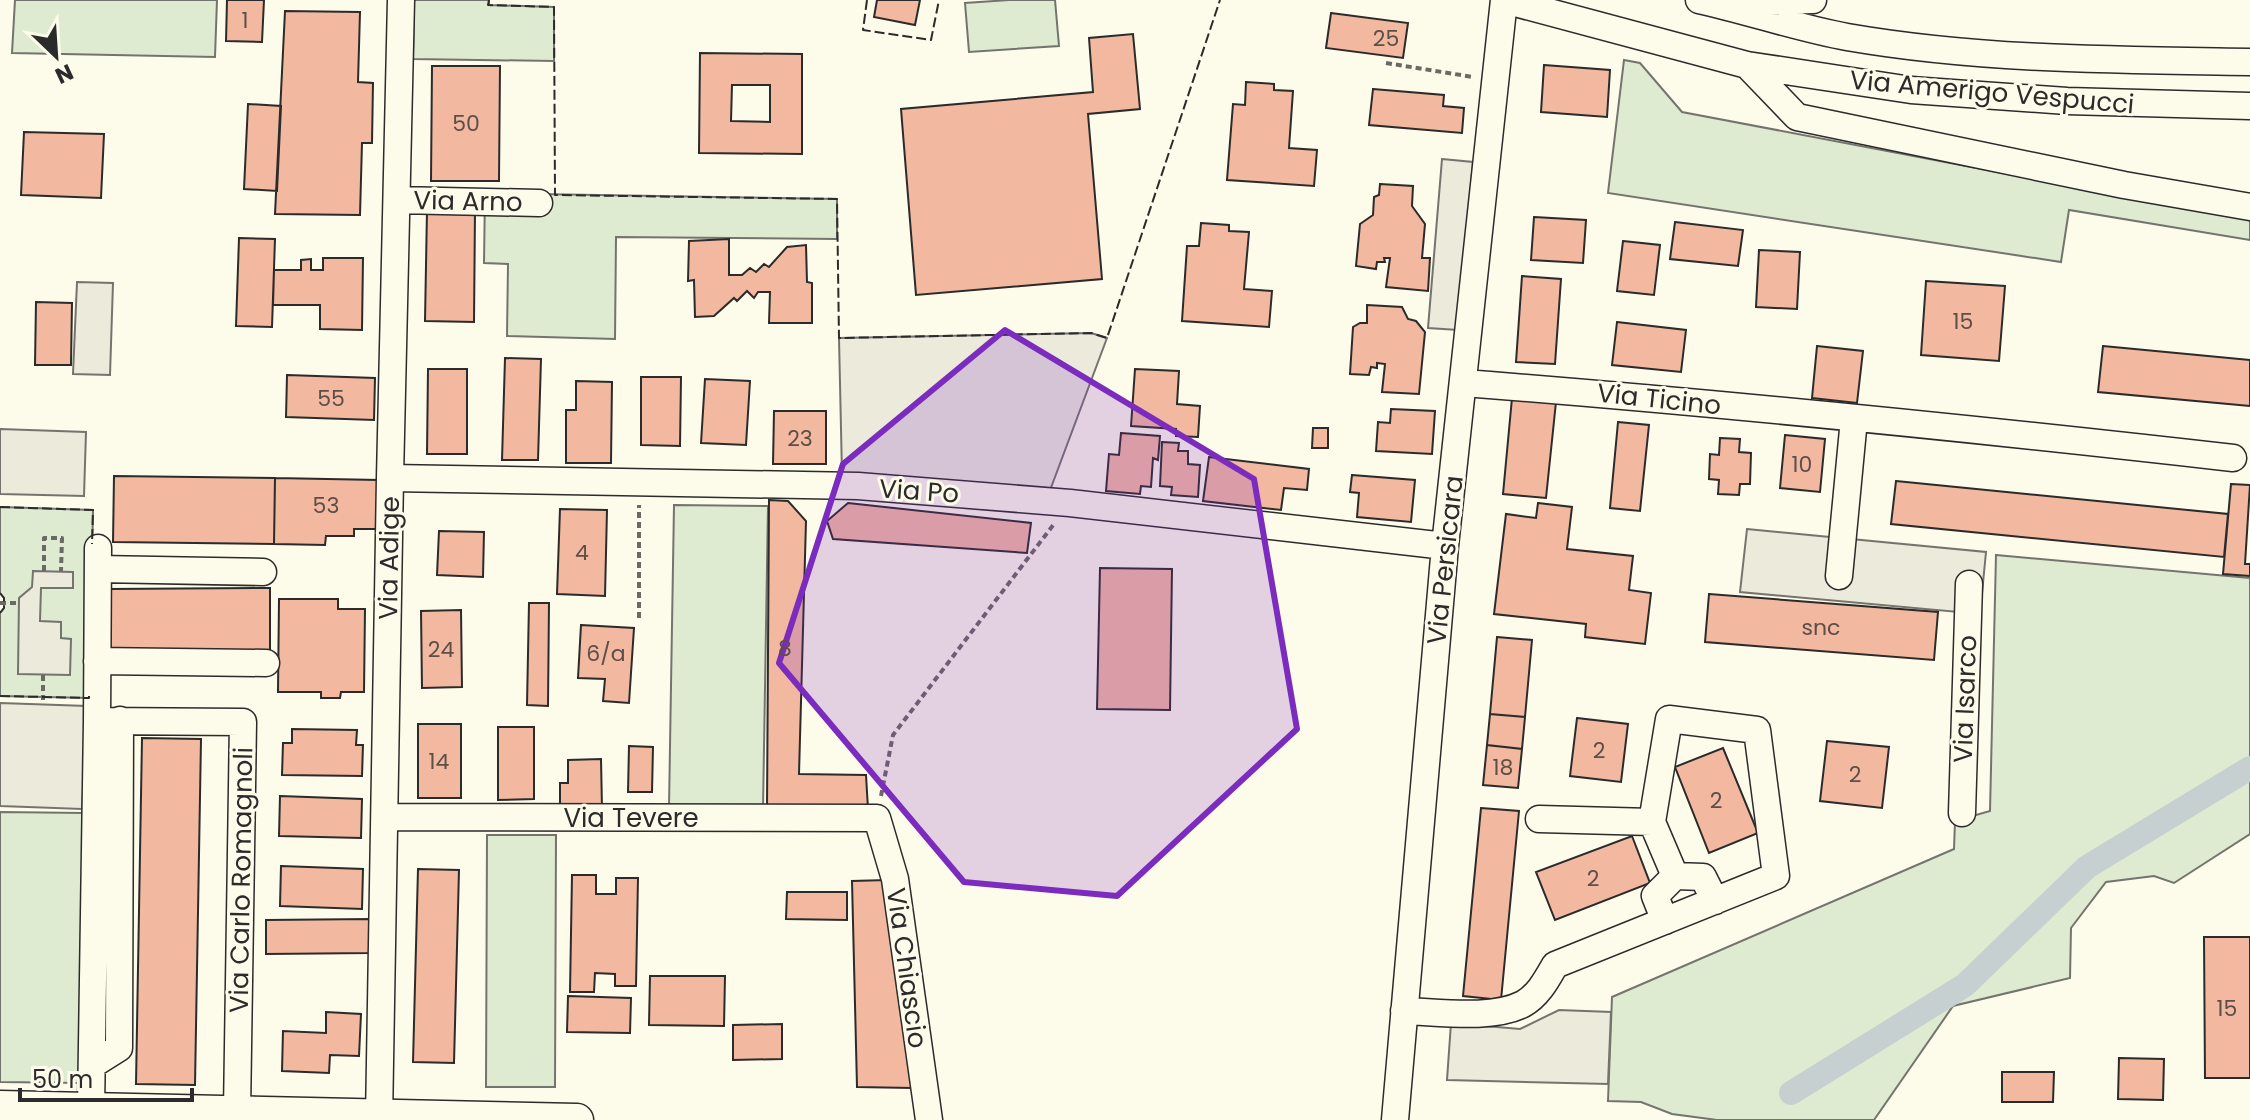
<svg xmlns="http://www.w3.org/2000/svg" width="2250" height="1120" viewBox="0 0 2250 1120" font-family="Poppins,sans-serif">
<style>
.green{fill:#deebd1;stroke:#74746e;stroke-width:2}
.parking{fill:#eceadb;stroke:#74746e;stroke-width:2}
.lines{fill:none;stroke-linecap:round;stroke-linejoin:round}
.canal{stroke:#c7d0d0;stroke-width:24}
.building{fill:#f2b8a0;stroke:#2b2b2b;stroke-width:2;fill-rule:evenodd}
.minor-casing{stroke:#2b2b2b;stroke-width:29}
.major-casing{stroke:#2b2b2b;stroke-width:35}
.path{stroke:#6a6964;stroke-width:4;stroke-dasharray:6 4;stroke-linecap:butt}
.minor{stroke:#fdfbea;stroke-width:26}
.major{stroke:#fdfbea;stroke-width:32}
.fence{stroke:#2b2b2b;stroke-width:2;stroke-dasharray:10 4;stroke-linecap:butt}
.marked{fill:#7b2cbf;fill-opacity:0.2;stroke:#7b2cbf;stroke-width:6;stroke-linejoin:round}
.labels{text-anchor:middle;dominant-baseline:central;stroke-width:6;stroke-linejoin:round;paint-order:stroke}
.number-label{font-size:22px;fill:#5d4e48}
.street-label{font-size:26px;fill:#2b2b2b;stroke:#fdfbea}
</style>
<rect width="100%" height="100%" fill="#fdfbea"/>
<!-- green -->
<path class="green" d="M 15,0 L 217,0 L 215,57 L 12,53 Z
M 414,0 L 489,0 L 489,5 L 554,7 L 554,61 L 413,59 Z
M 1009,0 L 1055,0 L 1059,46 L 969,52 L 965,3 Z
M 1624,60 L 1640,63 L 1682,112 L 2250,220 L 2250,240 L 2069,210 L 2061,262 L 1608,193 Z
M 485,193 L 837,199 L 837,239 L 616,237 L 615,339 L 507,336 L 508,264 L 484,263 Z
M 674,505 L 768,506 L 763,809 L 669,807 Z
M 0,507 L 93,510 L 89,698 L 0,696 L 0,613 L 4,608 L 4,598 L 0,593 Z
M 1996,555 L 2250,578 L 2250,834 L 2174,883 L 2154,876 L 2106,882 L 2071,928 L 2070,978 L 1953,1006 L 1874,1120 L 1717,1120 L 1672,1114 L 1641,1102 L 1608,1101 L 1612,997 L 1954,849 L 1955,821 L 1990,811 Z
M 0,812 L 84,813 L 82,1083 L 0,1082 Z
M 487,835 L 556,835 L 555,1087 L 486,1087 Z"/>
<!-- parking -->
<path class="parking" d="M 1442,159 L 1473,162 L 1458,330 L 1428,328 Z
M 77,282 L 113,283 L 110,375 L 73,374 Z
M 1091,333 L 1107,338 L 1049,493 L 842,474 L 839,338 Z
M 0,429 L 86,432 L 84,496 L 0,494 Z
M 1747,529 L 1986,552 L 1980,614 L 1740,592 Z
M 33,571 L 73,572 L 73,588 L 41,588 L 40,621 L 61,622 L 61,638 L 71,639 L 70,675 L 18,674 L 19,598 L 32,587 Z
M 0,703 L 87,706 L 82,809 L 0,806 Z
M 1559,1010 L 1611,1012 L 1608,1084 L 1447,1080 L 1451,1023 L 1520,1029 Z"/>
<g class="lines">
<!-- canal -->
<path class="canal" d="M 1791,1093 L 1965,985 L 2087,867 L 2250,768"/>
</g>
<!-- building -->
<path class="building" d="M 227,0 L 264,0 L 262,42 L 226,41 Z
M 877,0 L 920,0 L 915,25 L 874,17 Z
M 285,11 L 360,12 L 358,82 L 373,83 L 372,143 L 362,143 L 360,215 L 275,214 Z
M 1331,13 L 1408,23 L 1403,58 L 1326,48 Z
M 1133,34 L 1140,109 L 1088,114 L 1102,279 L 916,295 L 901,109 L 1093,92 L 1089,38 Z
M 700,53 L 802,54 L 802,154 L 699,153 ZM 732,85 L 770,85 L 770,122 L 731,121 Z
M 1544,65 L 1610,70 L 1607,117 L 1541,112 Z
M 432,66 L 500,66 L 499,181 L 431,181 Z
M 1246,82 L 1274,84 L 1274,90 L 1293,91 L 1289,148 L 1317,150 L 1314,186 L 1227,180 L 1233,104 L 1245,105 Z
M 1373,89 L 1444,95 L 1443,106 L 1464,108 L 1462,133 L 1369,125 Z
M 248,104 L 281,106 L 277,191 L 244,189 Z
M 24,132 L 104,134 L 101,198 L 21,195 Z
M 1380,184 L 1413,186 L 1412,206 L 1425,224 L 1422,258 L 1430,258 L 1428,291 L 1386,287 L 1390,258 L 1384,258 L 1385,262 L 1377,262 L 1376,269 L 1356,266 L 1360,224 L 1373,215 L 1374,197 L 1379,195 Z
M 427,210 L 475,210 L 474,322 L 425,321 Z
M 1534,217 L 1586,220 L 1583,263 L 1531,260 Z
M 1675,222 L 1743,230 L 1738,266 L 1670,259 Z
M 1201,223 L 1229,225 L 1229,231 L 1249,232 L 1244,289 L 1272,291 L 1269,327 L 1182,321 L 1187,246 L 1199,246 Z
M 239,238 L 275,239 L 272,327 L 236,326 Z
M 729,239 L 729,275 L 742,275 L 750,268 L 756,272 L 764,264 L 769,267 L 787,247 L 806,245 L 807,282 L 812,283 L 812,323 L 769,323 L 770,292 L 758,292 L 754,298 L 747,291 L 737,301 L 734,298 L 714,316 L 695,317 L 694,280 L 688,281 L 689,241 Z
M 1623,241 L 1660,245 L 1654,295 L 1617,291 Z
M 1759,250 L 1800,252 L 1797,309 L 1756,307 Z
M 323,258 L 363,258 L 362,330 L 320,329 L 320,305 L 273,305 L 274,270 L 301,270 L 301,260 L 311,259 L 311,270 L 323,270 Z
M 1522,276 L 1561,279 L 1555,364 L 1516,362 Z
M 1926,281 L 2005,286 L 1999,361 L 1921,355 Z
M 36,302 L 72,303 L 71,365 L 35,365 Z
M 1367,305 L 1402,307 L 1408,319 L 1416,321 L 1425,332 L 1419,394 L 1382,392 L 1385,364 L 1377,363 L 1377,368 L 1371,367 L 1369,375 L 1350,374 L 1353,327 L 1360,323 L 1367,323 Z
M 1617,322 L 1686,330 L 1681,372 L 1612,365 Z
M 1817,346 L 1863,351 L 1857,403 L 1812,398 Z
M 2103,346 L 2250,360 L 2250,406 L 2098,392 Z
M 505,358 L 541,359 L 538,460 L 502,460 Z
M 428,369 L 467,369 L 467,454 L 427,454 Z
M 1135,369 L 1179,371 L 1177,404 L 1200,406 L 1198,437 L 1176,436 L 1176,429 L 1131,426 Z
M 287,375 L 375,378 L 374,420 L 286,417 Z
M 641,377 L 681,377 L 680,446 L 641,445 Z
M 705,379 L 750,381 L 746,445 L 701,443 Z
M 576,381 L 612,382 L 611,463 L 566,463 L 566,410 L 576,410 Z
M 1512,398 L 1556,402 L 1546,498 L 1503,494 Z
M 1391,409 L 1435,411 L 1432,454 L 1376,451 L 1378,422 L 1390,423 Z
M 774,411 L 826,411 L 826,464 L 773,464 Z
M 1618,422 L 1649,425 L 1640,511 L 1610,508 Z
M 1313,428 L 1328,428 L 1328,448 L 1312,448 Z
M 1121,433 L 1160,436 L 1158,460 L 1153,458 L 1151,487 L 1141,486 L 1140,494 L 1106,491 L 1109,454 L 1119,455 Z
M 1785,435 L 1825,439 L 1820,492 L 1780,488 Z
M 1720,438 L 1740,439 L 1739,452 L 1751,453 L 1750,484 L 1740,484 L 1739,495 L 1718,494 L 1719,480 L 1709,479 L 1710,454 L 1719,455 Z
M 1162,442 L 1179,443 L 1178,451 L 1188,451 L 1188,464 L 1200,465 L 1198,497 L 1171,495 L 1172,487 L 1160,486 Z
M 1209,457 L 1309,469 L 1307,490 L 1284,488 L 1281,510 L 1203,501 Z
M 1352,475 L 1415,480 L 1411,522 L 1357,517 L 1359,493 L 1350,492 Z
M 114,476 L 275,478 L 274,544 L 113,542 Z
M 275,478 L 379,480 L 378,529 L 354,529 L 354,536 L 326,536 L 325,545 L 274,544 Z
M 1896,481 L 2228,514 L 2224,557 L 1891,524 Z
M 2231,484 L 2250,485 L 2245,564 L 2250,564 L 2250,576 L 2223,574 Z
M 769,500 L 788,501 L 806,521 L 799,774 L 866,775 L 868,809 L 767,808 Z
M 848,503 L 1031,523 L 1027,553 L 833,539 L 827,521 Z
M 1538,503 L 1572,507 L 1567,549 L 1633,556 L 1629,590 L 1651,593 L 1645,644 L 1585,637 L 1586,624 L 1494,614 L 1506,514 L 1536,518 Z
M 560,509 L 607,510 L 605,596 L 557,594 Z
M 439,531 L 484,532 L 483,577 L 437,575 Z
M 1100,568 L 1172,569 L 1170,710 L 1097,709 Z
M 270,588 L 270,651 L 109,652 L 109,589 Z
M 1709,594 L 1938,612 L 1934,660 L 1705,642 Z
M 279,599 L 338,599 L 338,609 L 365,609 L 364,692 L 341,692 L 340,698 L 321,698 L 321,692 L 278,692 Z
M 529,603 L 549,603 L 548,706 L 527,705 Z
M 461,610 L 462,687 L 422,688 L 421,611 Z
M 581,625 L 634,628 L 629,703 L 603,701 L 605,679 L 578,678 Z
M 1497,637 L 1532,640 L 1525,717 L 1490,714 Z
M 1490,714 L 1525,717 L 1522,749 L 1487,745 Z
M 1577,718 L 1628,724 L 1621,782 L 1570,776 Z
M 418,724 L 461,724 L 461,798 L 418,798 Z
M 498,727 L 534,727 L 534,799 L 498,800 Z
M 292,729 L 357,730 L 356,745 L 363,745 L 362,776 L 282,775 L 283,743 L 292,743 Z
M 142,738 L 201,739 L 195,1085 L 136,1084 Z
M 1827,741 L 1889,747 L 1882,808 L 1820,801 Z
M 1487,745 L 1522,749 L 1518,788 L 1483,785 Z
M 629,746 L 653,747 L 652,792 L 628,792 Z
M 1723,748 L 1758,833 L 1709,853 L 1675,767 Z
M 601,759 L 602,808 L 560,808 L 560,783 L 568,783 L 568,760 Z
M 280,796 L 362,799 L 361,838 L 279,836 Z
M 1481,808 L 1519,811 L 1501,1000 L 1463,996 Z
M 1632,836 L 1650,883 L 1555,920 L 1536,872 Z
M 281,866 L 363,869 L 362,909 L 280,906 Z
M 418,869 L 459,870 L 454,1063 L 413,1062 Z
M 572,875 L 596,875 L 596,894 L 616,894 L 616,878 L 638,878 L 636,986 L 615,986 L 615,974 L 595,973 L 594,992 L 570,992 Z
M 887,880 L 912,1088 L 857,1087 L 852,881 Z
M 787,892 L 847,892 L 847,920 L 786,919 Z
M 371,919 L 371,953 L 266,954 L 266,920 Z
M 2204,937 L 2250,937 L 2250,1078 L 2205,1078 Z
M 650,976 L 725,976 L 724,1026 L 649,1025 Z
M 568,996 L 631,998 L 630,1033 L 567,1032 Z
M 326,1012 L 361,1014 L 359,1056 L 330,1055 L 329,1073 L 282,1071 L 283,1031 L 326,1033 Z
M 782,1024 L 782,1059 L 733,1060 L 733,1025 Z
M 2119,1058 L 2164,1059 L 2163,1100 L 2118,1099 Z
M 2002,1072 L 2054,1072 L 2053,1102 L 2002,1102 Z"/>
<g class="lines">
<defs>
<path id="minor" d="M 1504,0 L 1747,65 L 1911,90 L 2067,101 L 2250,106
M 1699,0 C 1749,11 1797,28 1847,37 C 1980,60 2115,60 2250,62
M 1741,2 L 1813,0
M 1747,65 L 1797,117 L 2124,185 L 2250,207
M 397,200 L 539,203
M 1464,383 C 1721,403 1977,429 2233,458
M 390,478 L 858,486 L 1070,503 L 1445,546
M 98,569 L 263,572
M 1839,576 L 1854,419
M 97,661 L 266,663
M 97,721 L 98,548
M 1962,813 L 1969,584
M 386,817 L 877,818 L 895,879 L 929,1120
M 1539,819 L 1652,822
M 1665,921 L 1655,896 L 1675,876 L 1703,877 L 1715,901
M 1404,1011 C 1439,1012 1492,1020 1523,1004 C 1538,996 1547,979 1555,965 L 1776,876 L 1757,730 L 1669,719 L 1652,822 L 1675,876
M 92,1065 L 119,1048 L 120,720
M 91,1109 L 97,721 L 243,722 L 237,1112
M 379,1120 L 390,478 L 401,0
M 1395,1120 L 1445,546 L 1504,0"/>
<path id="major" d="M 0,1107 L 577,1120"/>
</defs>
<!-- minor casing -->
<use href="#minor" class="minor-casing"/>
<!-- major casing -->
<use href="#major" class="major-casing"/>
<!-- path -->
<path class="path" d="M 1386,63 L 1473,77
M 44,571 L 44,538 L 62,538 L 61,571
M 0,603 L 19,603
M 639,618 L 639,505
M 43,675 L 43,700
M 881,796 L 893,735 L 1054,524"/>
<!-- minor -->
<use href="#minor" class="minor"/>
<!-- major -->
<use href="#major" class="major"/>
<!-- fence -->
<path class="fence" d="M 489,0 L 488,5 L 554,7 L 555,195 L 837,199 L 839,338 L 1091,333 L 1107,338 L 1220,0
M 867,0 L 863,30 L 931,40 L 939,0
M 0,507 L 93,510 L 92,544
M 0,593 L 4,598 L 4,608 L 0,613
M 0,696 L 89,698 L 89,696"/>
</g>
<!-- marked area -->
<path class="marked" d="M 1005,330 L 1254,479 L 1297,729 L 1117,896 L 964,882 L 779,663 L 843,464 Z"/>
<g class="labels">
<!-- number labels -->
<g class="number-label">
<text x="245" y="20">1</text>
<text x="1386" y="38">25</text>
<text x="466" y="123">50</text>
<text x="1963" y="321">15</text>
<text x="331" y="398">55</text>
<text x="800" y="438">23</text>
<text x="1802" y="464">10</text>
<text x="326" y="505">53</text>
<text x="582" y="552">4</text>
<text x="1821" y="627">snc</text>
<text x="785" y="648">8</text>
<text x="441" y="649">24</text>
<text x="606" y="653">6/a</text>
<text x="1599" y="750">2</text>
<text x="439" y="761">14</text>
<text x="1503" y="767">18</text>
<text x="1855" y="774">2</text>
<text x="1716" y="800">2</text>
<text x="1593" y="878">2</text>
<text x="2227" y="1008">15</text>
</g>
<!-- street labels -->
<g class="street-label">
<text transform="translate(1992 92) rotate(5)">Via Amerigo Vespucci</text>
<text transform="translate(468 201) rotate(1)">Via Arno</text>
<text transform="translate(1659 399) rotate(6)">Via Ticino</text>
<text transform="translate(919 491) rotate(4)">Via Po</text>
<text transform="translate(389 558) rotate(-89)">Via Adige</text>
<text transform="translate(1445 560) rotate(-84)">Via Persicara</text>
<text transform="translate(1965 699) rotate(-88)">Via Isarco</text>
<text x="631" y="818">Via Tevere</text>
<text transform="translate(241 880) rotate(-89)">Via Carlo Romagnoli</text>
<text transform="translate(907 968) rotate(82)">Via Chiascio</text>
</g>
</g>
<!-- north arrow -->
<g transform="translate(56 56) rotate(155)" stroke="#fdfbea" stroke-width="6" paint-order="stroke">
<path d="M0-6L14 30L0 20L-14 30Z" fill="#2b2b2b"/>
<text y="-12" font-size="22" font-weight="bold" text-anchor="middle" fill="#2b2b2b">N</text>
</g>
<!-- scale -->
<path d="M20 1088v12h172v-12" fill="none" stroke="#2b2b2b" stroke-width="4"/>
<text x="32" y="1088" font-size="24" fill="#2b2b2b" stroke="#fdfbea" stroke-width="6" paint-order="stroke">50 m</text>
</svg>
